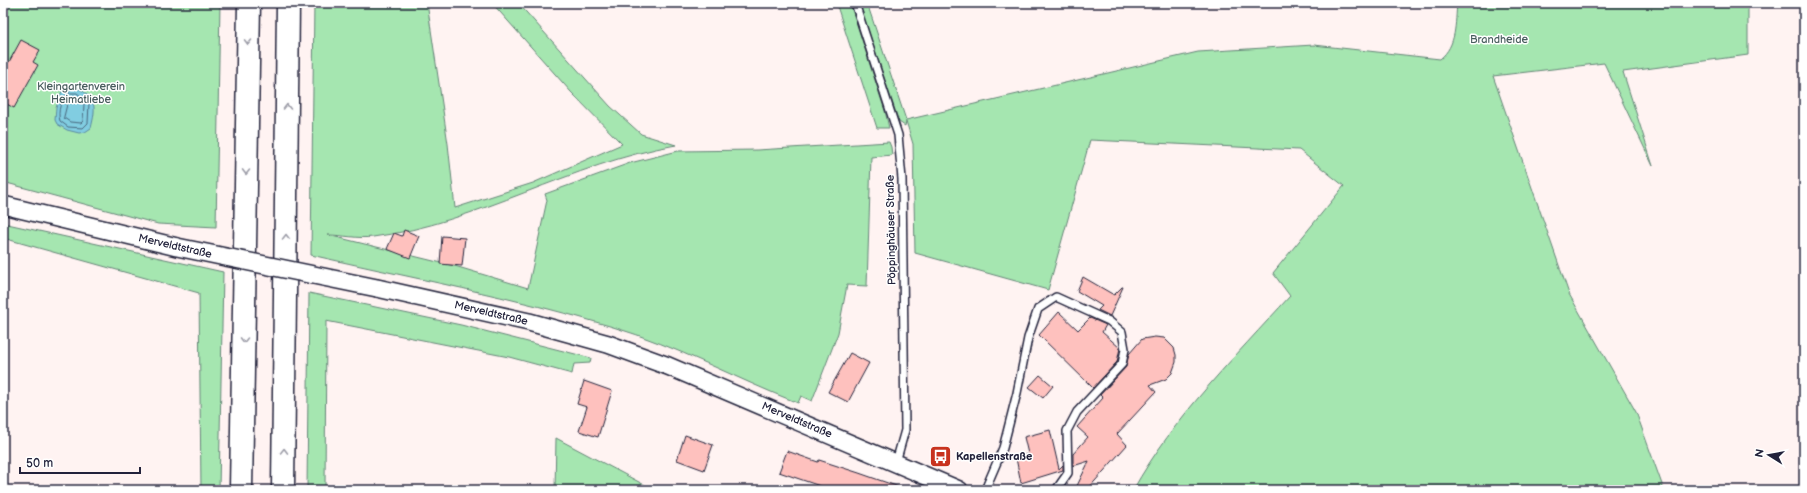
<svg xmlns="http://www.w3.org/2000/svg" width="1807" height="493" viewBox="0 0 1807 493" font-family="'Balsamiq Sans',sans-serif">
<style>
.green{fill:#a5e6b0;stroke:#648476}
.water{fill:#81cde1;stroke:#5b899f}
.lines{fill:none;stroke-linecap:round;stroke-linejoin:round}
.shore{stroke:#48667d;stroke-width:1}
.building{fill:#fec1be;stroke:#22223b}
.service-casing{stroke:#22223b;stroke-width:10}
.tertiary-casing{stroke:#22223b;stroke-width:20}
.motorway-casing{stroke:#22223b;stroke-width:25}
.service{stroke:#fff;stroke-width:7}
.tertiary{stroke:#fff;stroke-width:17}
.motorway{stroke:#fff;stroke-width:22}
.tertiary-bridge-casing{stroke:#22223b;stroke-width:20;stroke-linecap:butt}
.tertiary-bridge{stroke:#fff;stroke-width:17}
.oneway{stroke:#9c9ca7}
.labels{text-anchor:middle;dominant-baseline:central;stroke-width:3;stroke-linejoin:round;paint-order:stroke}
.park-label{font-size:11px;fill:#495d5e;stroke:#fff}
.street-label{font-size:11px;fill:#22223b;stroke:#fff}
.poi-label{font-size:11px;font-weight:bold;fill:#22223b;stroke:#fff;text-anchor:start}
</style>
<rect width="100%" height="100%" fill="#fff3f2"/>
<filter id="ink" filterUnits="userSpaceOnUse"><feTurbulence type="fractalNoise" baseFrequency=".025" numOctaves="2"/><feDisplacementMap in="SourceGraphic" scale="8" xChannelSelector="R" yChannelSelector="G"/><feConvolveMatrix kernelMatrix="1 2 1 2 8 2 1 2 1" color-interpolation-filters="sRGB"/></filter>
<g filter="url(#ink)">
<!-- green -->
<path class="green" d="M 3,3 L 220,3 L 216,227 L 158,224 L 3,182 Z
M 314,3 L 427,3 L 448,144 L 455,208 L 533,183 L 622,144 L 571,92 L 492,3 L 518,3 L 610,106 L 641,134 L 676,145 C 571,163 479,223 373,237 C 358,239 342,235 328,235 L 458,267 L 528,288 L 547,200 L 545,194 L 630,163 L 678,151 L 757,150 L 889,142 L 891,147 L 892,155 L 871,157 L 867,286 L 847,285 L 838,333 L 812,401 L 801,396 L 798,403 C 736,379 677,346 613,327 C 514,297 412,278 311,255 Z
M 836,3 L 850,3 L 885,111 L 889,128 L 877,128 Z
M 859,3 L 867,3 L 906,120 L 1198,52 L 1314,45 L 1440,59 C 1457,45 1455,24 1457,3 L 1748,3 L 1748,55 L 1623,72 L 1653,166 L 1604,63 L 1493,76 L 1569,294 L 1636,412 L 1664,490 L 1133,490 C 1174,417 1234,358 1290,296 L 1273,273 L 1344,186 L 1299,150 L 1090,140 L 1048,290 L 915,253 L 913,144 L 906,121 L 905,126 L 899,122 Z
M 3,223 L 223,272 L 219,490 L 201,490 L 199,293 L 3,238 Z
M 309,293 L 461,325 L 591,358 L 590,363 L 574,364 L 572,374 L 509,357 L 326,321 L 325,490 L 307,490 Z
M 556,438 L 654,490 L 555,490 Z"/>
<!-- water -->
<path class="water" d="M 78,88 C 97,99 96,108 91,128 L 85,132 L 79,133 L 67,130 L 57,124 L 55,120 L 56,108 L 62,91 L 66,89 Z"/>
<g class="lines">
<!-- shore -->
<path class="shore" d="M 68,93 L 77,93 L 89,103 L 88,123 L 83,128 L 68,127 L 60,121 C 57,112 61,98 68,93 Z
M 69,98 L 76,98 L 84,104 L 83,121 L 81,123 L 70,122 L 64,118 Z"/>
</g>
<!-- building -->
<path class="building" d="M 21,40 L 40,50 L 33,62 L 38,65 L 14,108 L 3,102 L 3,58 L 9,62 Z
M 404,230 L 419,236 L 410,258 L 387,249 L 394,233 L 402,236 Z
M 442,236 L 465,238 L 462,266 L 440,264 Z
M 1083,277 L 1114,295 L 1122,287 L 1123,287 L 1110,316 L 1098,310 L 1102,306 L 1077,291 Z
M 1059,312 L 1078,330 L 1090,318 L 1106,325 L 1102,332 L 1120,348 L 1117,362 L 1093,388 L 1039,335 Z
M 1155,337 L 1164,338 L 1174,348 L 1176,355 L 1176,362 L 1172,373 L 1166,379 L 1150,385 L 1156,392 L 1117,434 L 1127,445 L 1087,490 L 1075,490 L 1089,461 L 1073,466 L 1073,454 L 1088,437 L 1077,427 L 1103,398 L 1100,395 L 1126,367 L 1129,354 L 1142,339 Z
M 850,353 L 869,363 L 848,402 L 828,392 Z
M 1040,375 L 1053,386 L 1043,398 L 1029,387 Z
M 584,381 L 612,391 L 598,437 L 579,431 L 587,407 L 577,404 Z
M 1050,430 L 1059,469 L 1063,465 L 1063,470 L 1021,483 L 1016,458 L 1028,454 L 1024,437 Z
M 685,435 L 713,445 L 704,470 L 677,460 Z
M 787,451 L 818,462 L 819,460 L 859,473 L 902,488 L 902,490 L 822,490 L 823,487 L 779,472 Z"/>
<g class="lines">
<defs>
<path id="service" d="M 855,3 L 898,135 L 902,179 L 905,430 L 896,462
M 985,490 L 1003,448 L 1017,393 L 1028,338 L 1038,309 L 1056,297 L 1109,321 L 1122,332 L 1125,349 L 1122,364 L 1077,412 L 1067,431 L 1068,473 L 1056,490"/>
<path id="tertiary" d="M 3,205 L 177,247
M 377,288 L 529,322 L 608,344 L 668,366 L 959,490"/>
<path id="motorway" d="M 241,490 L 249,3
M 283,490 L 288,3"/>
</defs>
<!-- service casing -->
<use href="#service" class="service-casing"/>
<!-- tertiary casing -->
<use href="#tertiary" class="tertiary-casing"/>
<!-- motorway casing -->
<use href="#motorway" class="motorway-casing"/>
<!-- service -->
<use href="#service" class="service"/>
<!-- tertiary -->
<use href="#tertiary" class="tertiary"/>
<!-- motorway -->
<use href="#motorway" class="motorway"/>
<defs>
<path id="tertiary-bridge" d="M 177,247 L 377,288"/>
</defs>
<!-- tertiary-bridge casing -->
<use href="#tertiary-bridge" class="tertiary-bridge-casing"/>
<!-- tertiary-bridge -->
<use href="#tertiary-bridge" class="tertiary-bridge"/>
</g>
<!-- one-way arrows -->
<defs><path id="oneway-chevron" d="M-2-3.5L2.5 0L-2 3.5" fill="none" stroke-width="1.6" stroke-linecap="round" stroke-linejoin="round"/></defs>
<g class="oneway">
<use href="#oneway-chevron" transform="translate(248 42) rotate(91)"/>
<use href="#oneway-chevron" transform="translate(287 107) rotate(-90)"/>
<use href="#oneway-chevron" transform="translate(246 172) rotate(91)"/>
<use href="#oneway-chevron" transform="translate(286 237) rotate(-90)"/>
<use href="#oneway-chevron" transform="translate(244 340) rotate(91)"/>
<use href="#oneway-chevron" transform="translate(284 451) rotate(-89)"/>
</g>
</g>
<!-- icons -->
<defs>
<symbol id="bus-square" viewBox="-11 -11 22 22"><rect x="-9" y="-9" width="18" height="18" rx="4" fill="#c8321e" stroke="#fff"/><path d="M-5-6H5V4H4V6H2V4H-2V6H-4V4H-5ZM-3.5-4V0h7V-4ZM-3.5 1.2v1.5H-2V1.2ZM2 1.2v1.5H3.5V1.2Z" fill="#fff"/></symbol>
</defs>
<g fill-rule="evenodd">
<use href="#bus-square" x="928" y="444" width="25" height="25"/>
</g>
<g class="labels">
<!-- park labels -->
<g class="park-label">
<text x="1499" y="39">Brandheide</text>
<text x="81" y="86">Kleingartenverein<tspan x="81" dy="13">Heimatliebe</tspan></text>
</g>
<!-- street labels -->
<g class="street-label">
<text transform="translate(891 230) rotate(-91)">Pöppinghäuser Straße</text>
<text transform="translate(175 246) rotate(13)">Merveldtstraße</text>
<text transform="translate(491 313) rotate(13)">Merveldtstraße</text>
<text transform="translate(797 420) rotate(23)">Merveldtstraße</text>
</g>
<!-- poi labels -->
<g class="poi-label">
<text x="956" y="456">Kapellenstraße</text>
</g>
</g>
<!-- margin -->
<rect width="1807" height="493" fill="none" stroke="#fff" stroke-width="16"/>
<rect x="8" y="8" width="1791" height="477" fill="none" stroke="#22223b" stroke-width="1.5" filter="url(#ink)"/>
<!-- north arrow -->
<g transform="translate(1769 455) rotate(281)" stroke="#ffffff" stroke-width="3" paint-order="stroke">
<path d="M0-3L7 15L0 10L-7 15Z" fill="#22223b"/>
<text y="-6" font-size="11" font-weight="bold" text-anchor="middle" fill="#22223b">N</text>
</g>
<!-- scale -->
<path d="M20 467v6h120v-6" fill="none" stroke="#22223b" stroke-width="2"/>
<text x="26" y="467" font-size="12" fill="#22223b" stroke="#ffffff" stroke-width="3" paint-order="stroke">50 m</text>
</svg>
